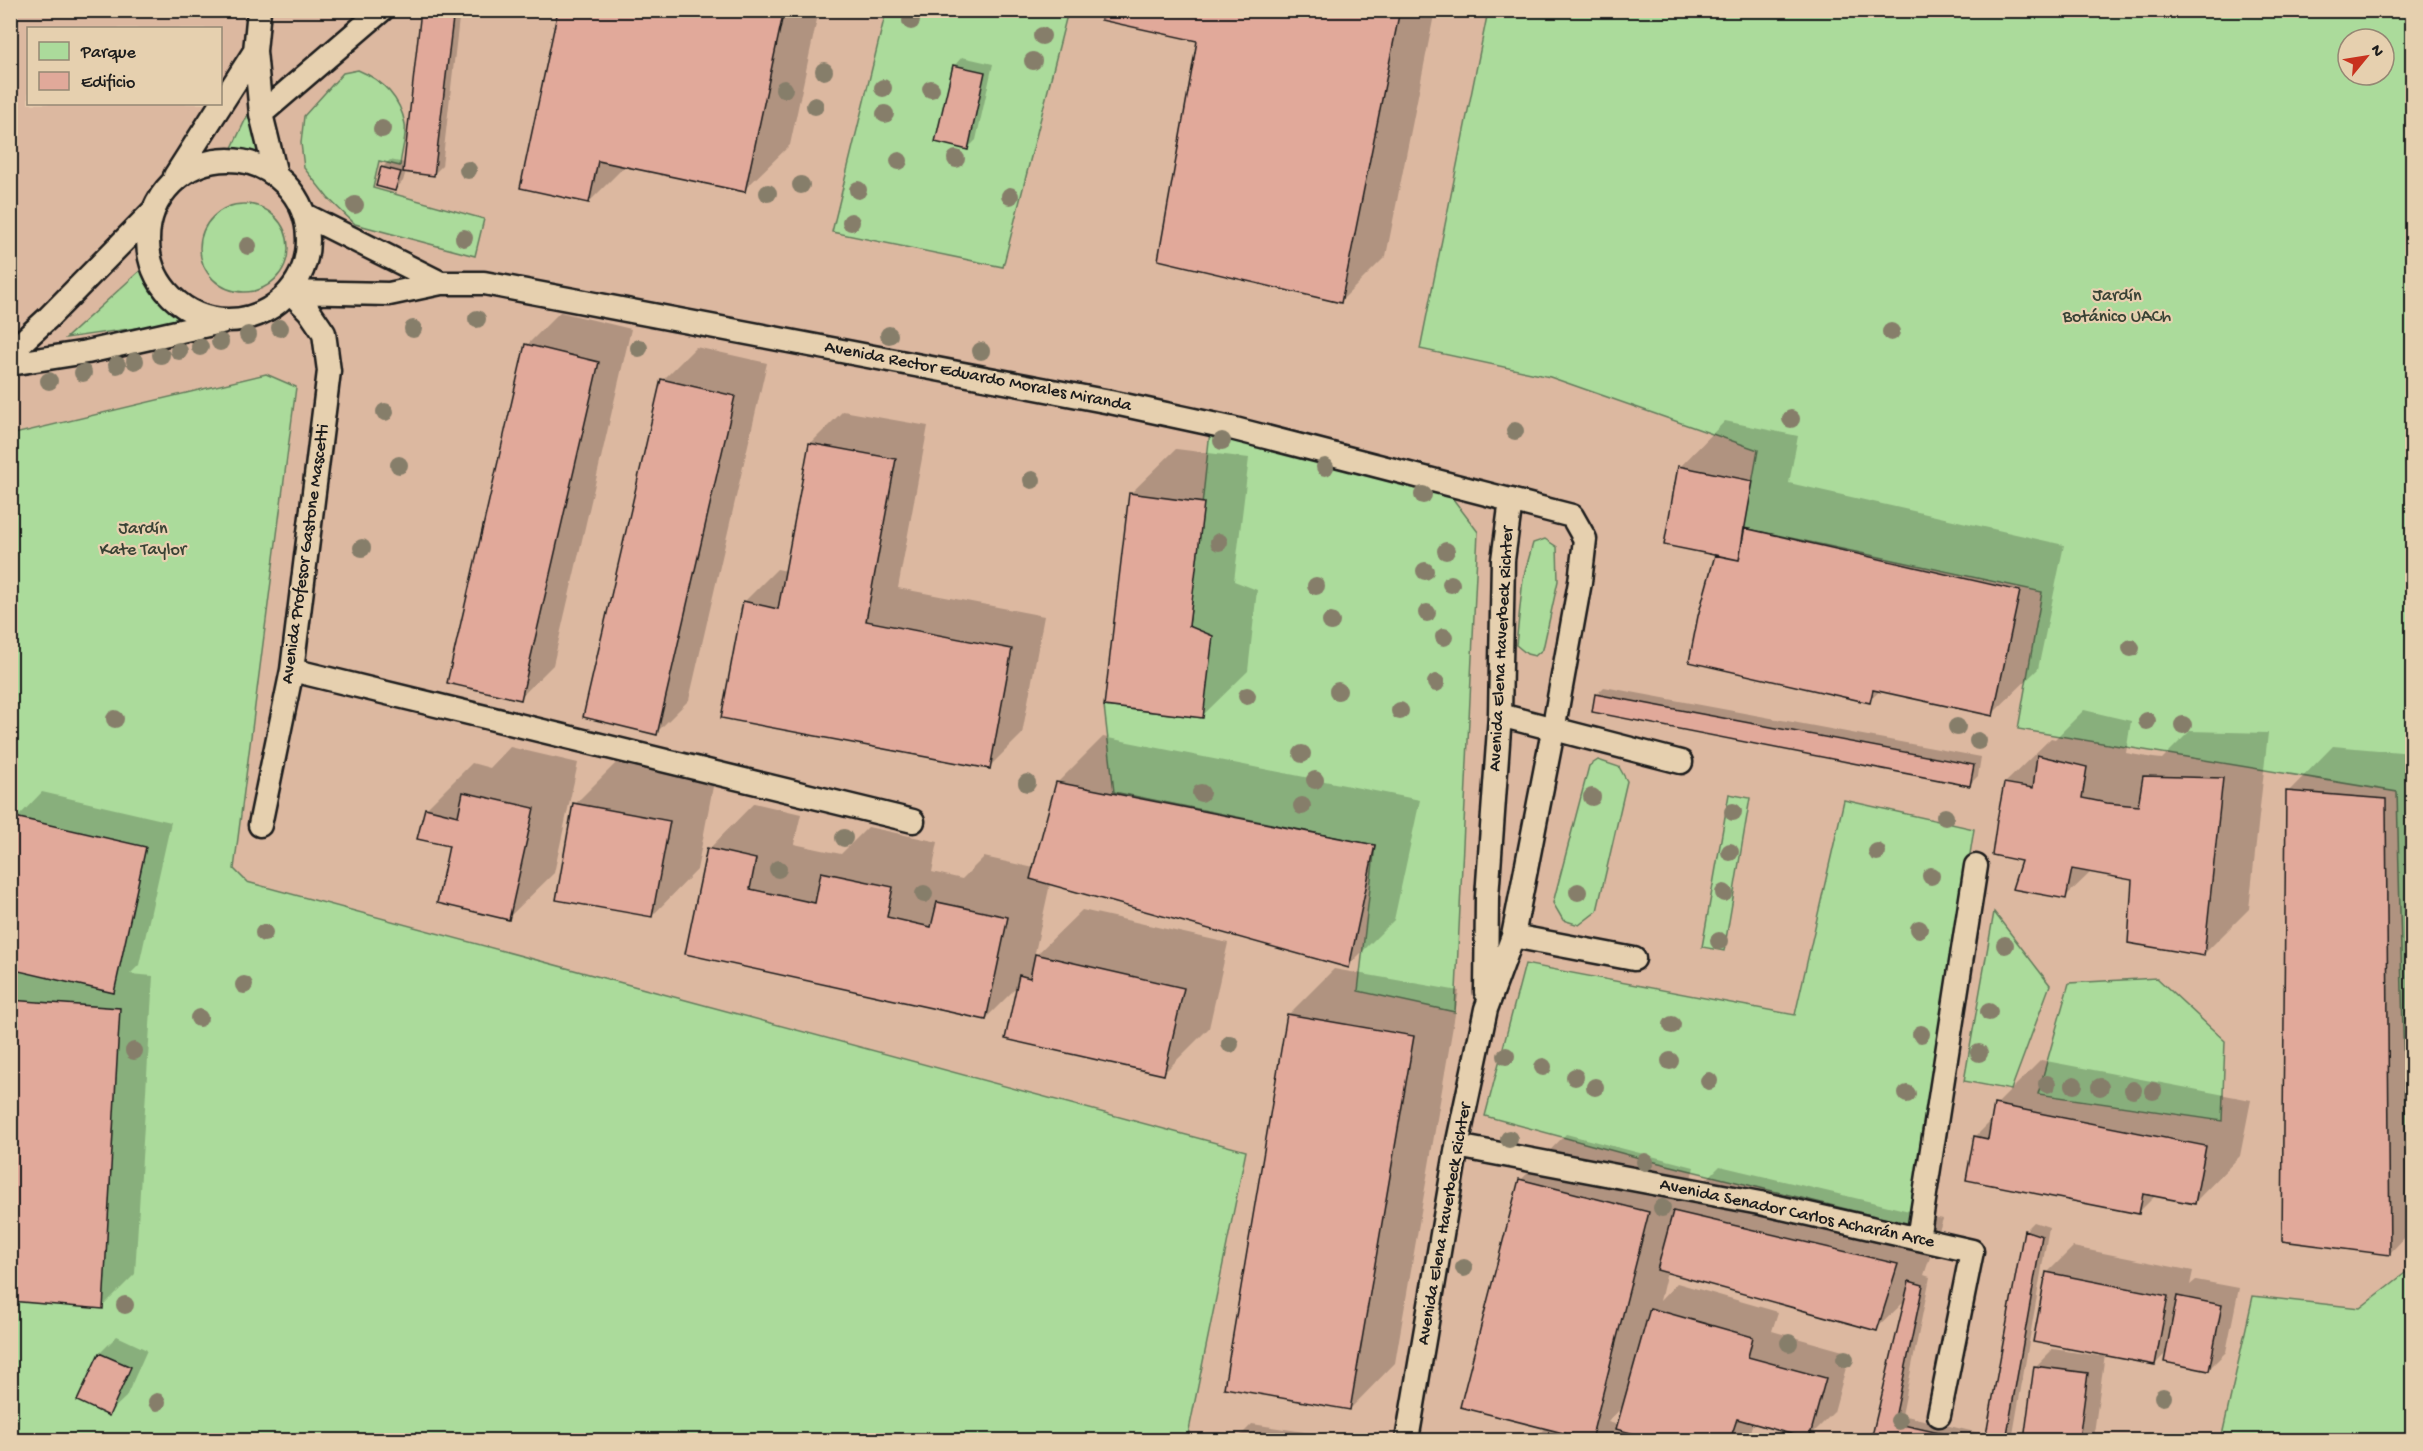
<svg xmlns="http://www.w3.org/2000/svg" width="2423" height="1451" viewBox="0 0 2423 1451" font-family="'Gochi Hand',sans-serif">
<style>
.built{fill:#dcb8a0;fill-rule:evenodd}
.green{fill:#abdb9b;stroke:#647c5c;stroke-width:1.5;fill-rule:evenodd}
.shadow{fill:#0003;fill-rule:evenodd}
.building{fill:#e1a99a;stroke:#1c1c1c;stroke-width:1.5}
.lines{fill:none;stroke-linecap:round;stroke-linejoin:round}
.lane-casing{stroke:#1c1c1c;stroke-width:27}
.lane{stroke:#e6d0af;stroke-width:22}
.tree{fill:#867e6a}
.labels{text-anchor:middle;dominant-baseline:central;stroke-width:4.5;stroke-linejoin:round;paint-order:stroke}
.park-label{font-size:18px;fill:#394235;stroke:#e6d0af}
.street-label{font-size:18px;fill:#1c1c1c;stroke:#e6d0af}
</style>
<rect width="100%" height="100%" fill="#e5c8ab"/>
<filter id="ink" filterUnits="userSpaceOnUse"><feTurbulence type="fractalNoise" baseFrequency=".0167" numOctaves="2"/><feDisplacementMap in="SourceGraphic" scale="12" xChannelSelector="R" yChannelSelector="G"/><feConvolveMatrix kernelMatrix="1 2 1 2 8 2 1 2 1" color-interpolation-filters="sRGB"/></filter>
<g filter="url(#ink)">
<!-- built -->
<path class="built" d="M 10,11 L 2412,11 L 2412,1440 L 1187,1440 L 1246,1152 L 247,882 L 234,869 L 11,809 ZM 28,28 L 220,28 L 220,104 L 28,104 ZM 2348,39 L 2384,39 L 2384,75 L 2348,75 Z"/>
<!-- green -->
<path class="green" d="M 886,11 L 1068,11 L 1003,267 L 832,232 Z
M 1488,11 L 2412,11 L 2412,1440 L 2221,1440 L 2253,1296 L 2360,1308 L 2409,1270 L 2397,792 L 2018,729 L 2042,592 L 1744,528 L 1758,450 L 1550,377 L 1420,349 ZM 2348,39 L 2384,39 L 2384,75 L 2348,75 Z
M 358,70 C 382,80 400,97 405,124 C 407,136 401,153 400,166 L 379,161 L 373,188 L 484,219 L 475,256 L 355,224 L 328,198 L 304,168 L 301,143 L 304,116 L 343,73 Z
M 251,108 L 260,159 L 230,152 Z
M200 248a44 44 0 1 1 88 0a44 44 0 1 1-88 0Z
M 145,266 C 153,289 168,304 185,321 L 66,338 Z
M 266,374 L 296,387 L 234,869 L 247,882 L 1246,1151 L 1187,1440 L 11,1440 L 10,435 Z
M 1210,431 L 1450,495 L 1478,532 L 1455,1012 L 1358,991 L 1375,845 L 1114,792 L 1104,706 L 1202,718 L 1189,626 Z
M 1545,539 L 1557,547 L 1558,581 L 1543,649 L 1535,656 L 1527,654 L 1516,645 L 1523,579 L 1533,543 Z
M 1598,760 L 1619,767 L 1627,781 L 1597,911 L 1579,925 L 1563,920 L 1553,903 L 1589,766 Z
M 1729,794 L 1750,798 L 1724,951 L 1702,947 Z
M 1844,800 L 1974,829 L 1911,1225 L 1647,1160 L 1485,1116 L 1525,964 L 1795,1015 Z
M 1994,912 L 2050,985 L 2011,1090 L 1964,1081 Z
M 2157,978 L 2225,1041 L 2222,1121 L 2038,1094 L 2069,983 Z"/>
<!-- shadow -->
<path class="shadow" d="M 423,10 L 460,10 L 442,166 L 434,174 L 406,171 L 403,181 L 395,190 L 382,168 L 390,160 L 405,163 Z
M 560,10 L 819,10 L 790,145 L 744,190 L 626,165 L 589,202 Z
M 1105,10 L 1435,10 L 1386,256 L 1341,301 L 1199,40 Z
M 962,57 L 993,64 L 976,140 L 968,148 L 954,66 Z
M 560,312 L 631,329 L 553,665 L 520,698 L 527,345 Z
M 696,347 L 767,363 L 689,700 L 656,733 L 663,380 Z
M 843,411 L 928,426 L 898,588 L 1044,616 L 1022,734 L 989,767 L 744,602 L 777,569 L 787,571 L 810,444 Z
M 1725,421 L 1798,436 L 1789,483 L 2064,545 L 2038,669 L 1992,714 L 1881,690 L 1869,701 L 1717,554 L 1680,467 Z
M 1176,449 L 1249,458 L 1234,581 L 1257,590 L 1248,671 L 1202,716 L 1130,494 Z
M 1604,687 L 1981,757 L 1978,776 L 1970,784 L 1596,695 Z
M 2084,710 L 2131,721 L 2126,753 L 2153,758 L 2162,759 L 2190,731 L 2268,733 L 2249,909 L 2204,954 L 2134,879 L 2092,871 L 2065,897 L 2022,860 L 2005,783 L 2051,738 L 2055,739 Z
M 1103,737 L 1420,800 L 1394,920 L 1348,966 L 1050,884 L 1034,957 L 1082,910 L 1228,943 L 1209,1028 L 1164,1073 L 1019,985 L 985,1019 L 686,953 L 709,849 L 754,803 L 801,814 L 794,844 L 841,854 L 868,827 L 938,842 L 932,872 L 962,879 L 984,857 L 1034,868 L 1057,783 Z
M 2333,746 L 2412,753 L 2412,1230 L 2390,1253 L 2288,792 Z
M 510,747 L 578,763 L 554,873 L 508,918 L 426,809 L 472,763 L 490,768 Z
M 620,759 L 715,776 L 697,870 L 652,916 L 575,804 Z
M 42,792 L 171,822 L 139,965 L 130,974 L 153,976 L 135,1274 L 102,1307 L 10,1299 L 10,845 L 17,818 Z
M 1334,969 L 1459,991 L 1395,1363 L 1350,1409 L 1289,1014 Z
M 2041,1060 L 2251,1100 L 2240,1156 L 2195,1202 L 2156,1195 L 2139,1212 L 1975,1137 L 1993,1119 L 1996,1105 Z
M 1566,1134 L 1694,1167 L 1685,1201 L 1720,1166 L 1943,1219 L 1924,1275 L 1930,1277 L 1902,1415 L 1988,1435 L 2026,1230 L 2034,1222 L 2049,1227 L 2012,1440 L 1872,1440 L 1906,1300 L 1876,1329 L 1667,1271 L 1660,1301 L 1677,1283 L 1778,1312 L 1772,1331 L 1850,1353 L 1834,1412 L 1808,1438 L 1753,1422 L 1750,1432 L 1742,1440 L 1663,1440 L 1624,1430 L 1621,1440 L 1532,1440 L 1545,1428 L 1521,1180 ZM 1624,1405 L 1619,1425 L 1608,1422 Z
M 2073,1247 L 2193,1271 L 2190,1285 L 2196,1280 L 2239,1288 L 2226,1352 L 2209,1369 L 2168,1351 L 2155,1364 L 2105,1354 L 2093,1440 L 2025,1440 L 2036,1366 L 2053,1349 L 2099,1356 L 2100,1353 L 2048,1272 Z
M 117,1336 L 147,1350 L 126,1397 L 108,1414 L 79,1400 L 100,1353 Z
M 1252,1424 L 1357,1440 L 1236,1440 Z"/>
<!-- building -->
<path class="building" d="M 421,10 L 454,10 L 434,176 L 403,172 Z
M 558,10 L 784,10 L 745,192 L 598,161 L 589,203 L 520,188 Z
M 1104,10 L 1400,10 L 1341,303 L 1158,260 L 1197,41 L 1101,20 Z
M 953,65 L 985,72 L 968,150 L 935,142 Z
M 381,167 L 401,172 L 395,191 L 376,186 Z
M 525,344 L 599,362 L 521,700 L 447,683 Z
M 661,379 L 735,396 L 657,735 L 583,717 Z
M 809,443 L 896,459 L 866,621 L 1012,649 L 990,769 L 721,718 L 743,601 L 778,609 Z
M 1678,466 L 1753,481 L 1739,560 L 1664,545 Z
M 1129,493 L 1204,503 L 1189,626 L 1213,636 L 1203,718 L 1104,706 Z
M 1744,528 L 2020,591 L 1993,716 L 1873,690 L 1870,703 L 1689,662 L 1698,616 L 1715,555 L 1739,560 Z
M 1595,694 L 1974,765 L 1970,786 L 1592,712 Z
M 2037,755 L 2087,767 L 2082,798 L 2107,803 L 2138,806 L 2143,776 L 2223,778 L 2204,956 L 2128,943 L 2132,880 L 2072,869 L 2066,899 L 2012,889 L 2021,861 L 1992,855 L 1997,820 L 2004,783 L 2033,788 Z
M 1056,782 L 1375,845 L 1349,968 L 1030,879 Z
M 2286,791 L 2386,799 L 2390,1255 L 2282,1241 Z
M 463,792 L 534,808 L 509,920 L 437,903 L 449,846 L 417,839 L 425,808 L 458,816 Z
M 573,803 L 670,821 L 652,917 L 556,900 Z
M 15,817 L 146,847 L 114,993 L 10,969 L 10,838 Z
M 707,848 L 756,859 L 750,889 L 815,903 L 821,872 L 893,887 L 887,917 L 931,927 L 937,902 L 1008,917 L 986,1020 L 685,954 Z
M 1035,954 L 1184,988 L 1164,1075 L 1005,1039 L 1019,975 L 1030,978 Z
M 10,1000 L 120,1008 L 103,1309 L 10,1301 Z
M 1287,1014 L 1414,1036 L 1350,1410 L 1224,1388 Z
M 1994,1104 L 2206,1146 L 2195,1204 L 2143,1194 L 2139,1214 L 1966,1180 L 1974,1136 L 1988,1139 Z
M 1519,1179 L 1649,1212 L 1591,1440 L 1460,1407 Z
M 1673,1211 L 1898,1264 L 1877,1331 L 1657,1270 Z
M 2024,1230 L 2042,1236 L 2006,1440 L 1985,1440 Z
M 2046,1272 L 2168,1296 L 2155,1365 L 2033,1342 Z
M 1909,1281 L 1923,1285 L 1894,1423 L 1971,1440 L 1871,1440 Z
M 2177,1296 L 2222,1305 L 2209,1371 L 2164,1362 Z
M 1650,1308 L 1753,1337 L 1748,1357 L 1826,1378 L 1809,1439 L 1737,1419 L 1730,1440 L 1657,1440 L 1616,1429 Z
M 99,1353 L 131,1367 L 109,1416 L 77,1401 Z
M 2034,1366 L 2088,1373 L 2079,1440 L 2024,1440 Z"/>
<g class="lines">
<defs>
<path id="lane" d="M 259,10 L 255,51 L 261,114 L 276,175
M 261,114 L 382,10
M148 240a80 80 0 1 1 160 0a80 80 0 1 1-160 0Z
M 175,176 L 255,51
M 305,215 L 441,283
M 290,292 L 389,294 L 441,283 L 484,283 L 1110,402 L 1231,428 L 1572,516 L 1585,539 L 1580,582 L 1553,731 L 1513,936 L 1486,1009 L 1457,1146 L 1407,1440
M 10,353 L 47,319 L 152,212
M 10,364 L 87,352 L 221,322
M 292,670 L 913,821
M 1500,715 L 1681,762
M 260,825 L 292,670 L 329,371 L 324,333 L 309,311 L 290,292
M 1513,936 L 1634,959
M 1486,992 L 1487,897 L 1500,715 L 1503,560 L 1511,500
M 1457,1146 L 1760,1203 L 1972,1251 L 1939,1415
M 1918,1239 L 1976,866"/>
</defs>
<!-- lane casing -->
<use href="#lane" class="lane-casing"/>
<!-- lane -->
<use href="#lane" class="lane"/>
</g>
<!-- trees -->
<g class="tree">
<circle cx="911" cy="21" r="9"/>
<circle cx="1042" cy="36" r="9"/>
<circle cx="1033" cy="61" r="9"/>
<circle cx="824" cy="71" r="9"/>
<circle cx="883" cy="88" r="9"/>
<circle cx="784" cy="89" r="9"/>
<circle cx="931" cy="89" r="9"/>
<circle cx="815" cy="106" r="9"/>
<circle cx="885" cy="114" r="9"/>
<circle cx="382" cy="129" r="9"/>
<circle cx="956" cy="159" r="9"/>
<circle cx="899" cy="161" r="9"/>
<circle cx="468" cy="170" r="9"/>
<circle cx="801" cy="185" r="9"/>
<circle cx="858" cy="190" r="9"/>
<circle cx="768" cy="193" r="9"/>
<circle cx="1010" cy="196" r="9"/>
<circle cx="355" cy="205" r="9"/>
<circle cx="851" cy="222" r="9"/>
<circle cx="464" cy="238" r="9"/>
<circle cx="248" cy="246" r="9"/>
<circle cx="477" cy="319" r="9"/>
<circle cx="280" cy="328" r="9"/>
<circle cx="413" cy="329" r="9"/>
<circle cx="1891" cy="332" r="9"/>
<circle cx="248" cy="335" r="9"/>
<circle cx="889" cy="335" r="9"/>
<circle cx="220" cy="342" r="9"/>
<circle cx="200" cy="347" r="9"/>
<circle cx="639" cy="348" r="9"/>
<circle cx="179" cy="351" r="9"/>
<circle cx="981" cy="351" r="9"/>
<circle cx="161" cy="355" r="9"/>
<circle cx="135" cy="361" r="9"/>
<circle cx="117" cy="365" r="9"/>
<circle cx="83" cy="373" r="9"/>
<circle cx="49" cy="381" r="9"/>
<circle cx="385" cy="412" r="9"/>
<circle cx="1791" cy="419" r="9"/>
<circle cx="1515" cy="431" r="9"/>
<circle cx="1222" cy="441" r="9"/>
<circle cx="399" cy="465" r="9"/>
<circle cx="1325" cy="467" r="9"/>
<circle cx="1032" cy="480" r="9"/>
<circle cx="1423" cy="495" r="9"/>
<circle cx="1219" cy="542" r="9"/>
<circle cx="362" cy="548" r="9"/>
<circle cx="1446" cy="551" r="9"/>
<circle cx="1425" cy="571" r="9"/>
<circle cx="1451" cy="584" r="9"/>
<circle cx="1316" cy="586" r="9"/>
<circle cx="1427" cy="613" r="9"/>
<circle cx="1331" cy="622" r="9"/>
<circle cx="1444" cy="637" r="9"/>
<circle cx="2131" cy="648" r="9"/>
<circle cx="1436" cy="683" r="9"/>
<circle cx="1338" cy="691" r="9"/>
<circle cx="1247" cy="696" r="9"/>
<circle cx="1400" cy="711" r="9"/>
<circle cx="115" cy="719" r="9"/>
<circle cx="2147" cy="721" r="9"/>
<circle cx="2183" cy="725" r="9"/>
<circle cx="1957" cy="727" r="9"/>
<circle cx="1978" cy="741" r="9"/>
<circle cx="1302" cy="754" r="9"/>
<circle cx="1315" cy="780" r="9"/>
<circle cx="1027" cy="783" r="9"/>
<circle cx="1201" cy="793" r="9"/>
<circle cx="1592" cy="797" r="9"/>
<circle cx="1302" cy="806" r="9"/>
<circle cx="1733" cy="812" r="9"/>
<circle cx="1945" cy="817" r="9"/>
<circle cx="844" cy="838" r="9"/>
<circle cx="1730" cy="852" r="9"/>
<circle cx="1877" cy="852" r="9"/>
<circle cx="778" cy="869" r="9"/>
<circle cx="1931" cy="876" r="9"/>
<circle cx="1578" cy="892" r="9"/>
<circle cx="1724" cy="893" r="9"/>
<circle cx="924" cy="894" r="9"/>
<circle cx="1919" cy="929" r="9"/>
<circle cx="264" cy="933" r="9"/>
<circle cx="1719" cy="941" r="9"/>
<circle cx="2005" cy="945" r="9"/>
<circle cx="244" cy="985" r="9"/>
<circle cx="1989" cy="1012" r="9"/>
<circle cx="199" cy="1018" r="9"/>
<circle cx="1672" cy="1025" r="9"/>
<circle cx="1921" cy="1034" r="9"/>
<circle cx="1230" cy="1044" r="9"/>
<circle cx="134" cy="1051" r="9"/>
<circle cx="1979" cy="1053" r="9"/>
<circle cx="1506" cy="1056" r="9"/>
<circle cx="1670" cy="1061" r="9"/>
<circle cx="1543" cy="1067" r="9"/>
<circle cx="1575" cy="1077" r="9"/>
<circle cx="1709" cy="1081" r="9"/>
<circle cx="2047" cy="1084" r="9"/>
<circle cx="2074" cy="1085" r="9"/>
<circle cx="1595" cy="1087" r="9"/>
<circle cx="2100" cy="1087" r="9"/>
<circle cx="2133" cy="1090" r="9"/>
<circle cx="2153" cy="1091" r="9"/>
<circle cx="1907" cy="1094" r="9"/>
<circle cx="1509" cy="1139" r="9"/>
<circle cx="1645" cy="1162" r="9"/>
<circle cx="1662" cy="1208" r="9"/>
<circle cx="1464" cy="1268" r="9"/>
<circle cx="125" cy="1305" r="9"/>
<circle cx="1789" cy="1343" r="9"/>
<circle cx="1845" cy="1359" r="9"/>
<circle cx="2163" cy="1397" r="9"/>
<circle cx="157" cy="1402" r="9"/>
<circle cx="1899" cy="1421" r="9"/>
</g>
</g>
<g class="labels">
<!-- park labels -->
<g class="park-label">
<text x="2117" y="296">Jardín<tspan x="2117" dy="21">Botánico UACh</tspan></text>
<text x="143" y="529">Jardín<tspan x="143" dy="21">Kate Taylor</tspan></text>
</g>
<!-- street labels -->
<g class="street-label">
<text transform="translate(978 377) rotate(11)">Avenida Rector Eduardo Morales Miranda</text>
<text transform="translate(306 554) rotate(-82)">Avenida Profesor Gastone Mascetti</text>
<text transform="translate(1502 649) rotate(-87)">Avenida Elena Haverbeck Richter</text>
<text transform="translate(1797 1214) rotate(12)">Avenida Senador Carlos Acharán Arce</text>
<text transform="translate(1445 1224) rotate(-80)">Avenida Elena Haverbeck Richter</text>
</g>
</g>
<!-- margin -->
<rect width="2423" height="1451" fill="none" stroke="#e6d0af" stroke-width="36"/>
<rect x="18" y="18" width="2387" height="1415" fill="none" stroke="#1c1c1c" stroke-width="2" filter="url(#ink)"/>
<!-- legend -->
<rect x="27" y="27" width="195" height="78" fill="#e6d0af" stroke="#958874" stroke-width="1.5"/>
<rect x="39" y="42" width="30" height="18" fill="#abdb9b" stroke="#958874" stroke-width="1.5"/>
<text x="81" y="57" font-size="18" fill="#1c1c1c">Parque</text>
<rect x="39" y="72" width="30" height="18" fill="#e1a99a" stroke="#958874" stroke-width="1.5"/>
<text x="81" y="87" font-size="18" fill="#1c1c1c">Edificio</text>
<!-- north arrow -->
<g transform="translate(2366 57) rotate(60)"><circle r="28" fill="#e6d0af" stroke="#958874" stroke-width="1.5"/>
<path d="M0-4.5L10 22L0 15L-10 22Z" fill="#c8321e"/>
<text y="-9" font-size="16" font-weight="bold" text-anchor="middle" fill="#1c1c1c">N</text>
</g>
</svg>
